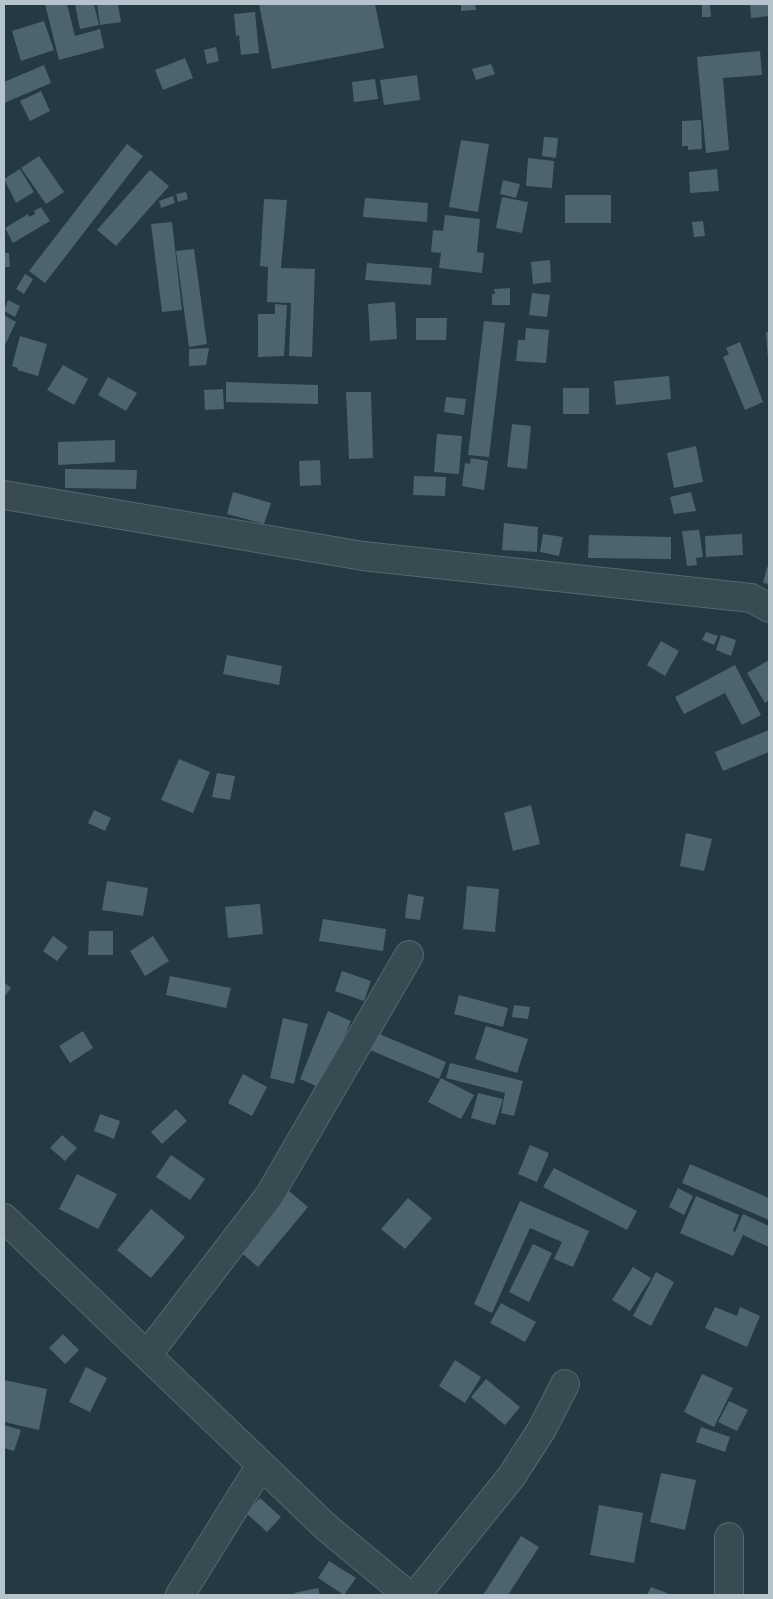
<svg xmlns="http://www.w3.org/2000/svg" width="773" height="1599" viewBox="0 0 773 1599" font-family="'IBM Plex Sans',sans-serif">
<style>
.building{fill:#4d636e}
.lines{fill:none;stroke-linecap:round;stroke-linejoin:round}
.minor-casing{stroke:#56676f;stroke-width:30}
.minor{stroke:#384a52;stroke-width:28}
</style>
<rect width="100%" height="100%" fill="#243942"/>
<!-- building -->
<path class="building" d="M 45,4 L 67,4 L 75,36 L 100,29 L 104,48 L 59,60 Z
M 75,4 L 94,4 L 99,25 L 80,29 Z
M 97,4 L 118,4 L 121,22 L 100,25 Z
M 259,4 L 375,4 L 384,48 L 272,69 Z
M 461,4 L 475,4 L 476,10 L 461,11 Z
M 750,4 L 769,4 L 769,16 L 751,18 Z
M 702,5 L 710,5 L 711,17 L 702,17 Z
M 255,12 L 259,53 L 241,55 L 239,35 L 236,36 L 234,14 Z
M 44,21 L 54,50 L 21,61 L 12,31 Z
M 216,47 L 219,61 L 207,64 L 204,50 Z
M 760,51 L 762,75 L 723,78 L 729,150 L 706,153 L 697,57 Z
M 185,58 L 193,78 L 163,90 L 155,70 Z
M 491,64 L 495,74 L 476,80 L 472,69 Z
M 44,65 L 51,83 L 4,103 L 4,82 Z
M 417,75 L 420,100 L 384,105 L 380,80 Z
M 375,79 L 378,99 L 354,102 L 352,82 Z
M 41,91 L 50,111 L 30,121 L 20,101 Z
M 701,120 L 702,149 L 688,150 L 688,146 L 682,146 L 682,121 Z
M 544,137 L 558,138 L 556,158 L 542,156 Z
M 461,140 L 489,144 L 478,212 L 449,207 Z
M 127,144 L 143,156 L 45,283 L 29,271 Z
M 39,156 L 64,192 L 46,204 L 21,168 Z
M 528,158 L 554,161 L 552,188 L 526,186 Z
M 20,169 L 34,192 L 16,203 L 4,179 Z
M 717,169 L 719,191 L 690,193 L 689,172 Z
M 150,170 L 169,186 L 116,246 L 97,230 Z
M 503,180 L 520,184 L 516,198 L 500,194 Z
M 186,192 L 188,199 L 178,202 L 176,194 Z
M 565,195 L 611,195 L 611,223 L 565,223 Z
M 173,196 L 175,203 L 161,208 L 159,201 Z
M 502,197 L 528,202 L 522,233 L 496,228 Z
M 365,198 L 428,203 L 427,222 L 363,217 Z
M 264,199 L 287,200 L 281,268 L 315,269 L 312,357 L 289,356 L 291,303 L 267,302 L 268,267 L 260,266 Z
M 41,207 L 50,221 L 13,243 L 5,228 L 28,214 L 29,217 L 35,214 L 34,211 Z
M 445,215 L 480,219 L 477,252 L 484,253 L 482,273 L 439,268 L 441,253 L 431,252 L 433,230 L 443,231 Z
M 703,221 L 705,236 L 694,237 L 692,222 Z
M 172,222 L 182,310 L 162,312 L 151,224 Z
M 194,249 L 207,344 L 189,347 L 176,251 Z
M 4,253 L 9,253 L 10,267 L 4,267 Z
M 550,260 L 551,282 L 533,284 L 531,262 Z
M 367,263 L 432,268 L 431,285 L 365,280 Z
M 25,274 L 33,279 L 24,294 L 16,289 Z
M 510,288 L 510,305 L 492,305 L 492,294 L 495,294 L 494,289 Z
M 532,293 L 550,295 L 547,317 L 529,315 Z
M 8,300 L 20,306 L 15,317 L 4,311 Z
M 395,302 L 397,339 L 370,341 L 368,304 Z
M 275,304 L 287,305 L 284,356 L 258,357 L 258,314 L 275,314 Z
M 4,315 L 16,322 L 4,347 Z
M 416,318 L 447,318 L 446,340 L 416,340 Z
M 484,321 L 505,323 L 489,457 L 468,455 Z
M 526,328 L 549,330 L 546,363 L 516,361 L 518,340 L 525,340 Z
M 766,332 L 769,332 L 769,360 L 768,360 Z
M 20,336 L 47,344 L 38,376 L 17,370 L 18,368 L 12,366 Z
M 740,342 L 763,402 L 745,410 L 723,357 L 729,354 L 726,348 Z
M 209,348 L 206,365 L 189,366 L 189,349 Z
M 63,365 L 88,379 L 74,405 L 47,390 Z
M 669,376 L 671,399 L 616,405 L 614,381 Z
M 108,377 L 137,393 L 126,411 L 98,395 Z
M 226,382 L 318,385 L 318,404 L 226,402 Z
M 563,388 L 589,388 L 589,414 L 563,414 Z
M 223,389 L 224,409 L 205,410 L 204,390 Z
M 346,392 L 371,392 L 373,458 L 349,459 Z
M 446,397 L 466,399 L 464,415 L 444,412 Z
M 512,424 L 531,426 L 527,469 L 507,467 Z
M 437,434 L 462,436 L 459,474 L 434,472 Z
M 115,440 L 115,462 L 58,465 L 58,442 Z
M 696,446 L 703,482 L 674,488 L 667,453 Z
M 471,458 L 488,461 L 484,490 L 462,486 L 465,463 L 470,464 Z
M 320,460 L 321,485 L 300,486 L 299,461 Z
M 65,469 L 137,470 L 136,489 L 65,488 Z
M 414,476 L 446,477 L 445,496 L 413,495 Z
M 233,492 L 271,503 L 264,524 L 227,514 Z
M 691,492 L 696,511 L 674,514 L 670,497 Z
M 504,523 L 538,527 L 537,552 L 502,550 Z
M 699,530 L 703,557 L 696,558 L 697,565 L 687,566 L 682,531 Z
M 543,534 L 563,537 L 559,556 L 540,552 Z
M 742,534 L 743,555 L 706,557 L 705,536 Z
M 589,535 L 671,537 L 671,559 L 588,558 Z
M 767,567 L 769,568 L 769,584 L 763,583 Z
M 706,632 L 718,636 L 714,645 L 702,640 Z
M 721,635 L 736,640 L 731,656 L 716,650 Z
M 661,641 L 679,651 L 665,676 L 647,665 Z
M 227,655 L 282,666 L 279,685 L 223,674 Z
M 769,660 L 769,700 L 765,703 L 747,673 Z
M 735,665 L 761,715 L 742,725 L 725,693 L 684,714 L 675,697 Z
M 769,730 L 769,752 L 723,771 L 715,752 Z
M 179,759 L 210,772 L 193,813 L 161,800 Z
M 217,773 L 235,776 L 230,800 L 212,797 Z
M 531,805 L 540,844 L 513,851 L 504,813 Z
M 94,810 L 111,818 L 105,831 L 88,823 Z
M 686,833 L 712,839 L 704,871 L 680,866 Z
M 107,881 L 148,888 L 143,916 L 102,910 Z
M 467,886 L 499,889 L 495,932 L 463,929 Z
M 408,894 L 424,897 L 420,920 L 405,918 Z
M 260,904 L 263,934 L 228,938 L 225,907 Z
M 323,919 L 386,929 L 383,951 L 319,941 Z
M 89,931 L 113,931 L 113,955 L 88,955 Z
M 53,936 L 68,947 L 57,961 L 43,951 Z
M 153,936 L 169,961 L 145,976 L 130,951 Z
M 342,971 L 371,981 L 364,1001 L 335,991 Z
M 170,976 L 231,988 L 226,1008 L 166,995 Z
M 4,982 L 11,988 L 4,997 Z
M 459,995 L 508,1008 L 503,1027 L 454,1014 Z
M 514,1005 L 530,1007 L 528,1019 L 512,1017 Z
M 328,1011 L 351,1021 L 323,1089 L 300,1079 Z
M 283,1018 L 308,1024 L 294,1084 L 270,1078 Z
M 486,1026 L 528,1039 L 517,1073 L 475,1059 Z
M 83,1031 L 93,1048 L 70,1063 L 59,1046 Z
M 377,1033 L 446,1062 L 439,1079 L 370,1050 Z
M 450,1063 L 523,1081 L 514,1116 L 501,1113 L 505,1093 L 446,1078 Z
M 243,1074 L 267,1087 L 252,1116 L 228,1103 Z
M 441,1078 L 474,1095 L 461,1119 L 428,1102 Z
M 478,1093 L 503,1099 L 495,1125 L 471,1118 Z
M 176,1109 L 187,1121 L 162,1144 L 151,1132 Z
M 100,1114 L 120,1121 L 114,1139 L 94,1131 Z
M 62,1135 L 77,1148 L 65,1161 L 50,1148 Z
M 530,1145 L 549,1153 L 537,1182 L 518,1174 Z
M 171,1155 L 205,1179 L 190,1200 L 156,1177 Z
M 690,1164 L 769,1198 L 769,1220 L 682,1183 Z
M 554,1168 L 637,1211 L 627,1230 L 543,1187 Z
M 77,1174 L 117,1194 L 98,1229 L 59,1209 Z
M 678,1188 L 693,1196 L 684,1215 L 669,1207 Z
M 289,1191 L 308,1207 L 258,1267 L 239,1251 Z
M 696,1196 L 739,1215 L 733,1231 L 735,1232 L 743,1214 L 769,1226 L 769,1247 L 743,1235 L 733,1256 L 680,1233 Z
M 408,1198 L 432,1218 L 405,1249 L 381,1229 Z
M 520,1201 L 589,1231 L 573,1267 L 554,1259 L 562,1242 L 530,1228 L 492,1313 L 474,1304 Z
M 151,1209 L 185,1237 L 151,1278 L 117,1250 Z
M 533,1244 L 552,1253 L 529,1302 L 509,1292 Z
M 633,1267 L 651,1278 L 630,1311 L 612,1300 Z
M 656,1272 L 674,1282 L 651,1326 L 633,1316 Z
M 501,1303 L 536,1322 L 525,1342 L 490,1323 Z
M 715,1307 L 737,1316 L 740,1307 L 760,1316 L 747,1347 L 705,1328 Z
M 63,1334 L 79,1350 L 65,1364 L 49,1348 Z
M 455,1360 L 481,1377 L 465,1403 L 439,1386 Z
M 86,1367 L 107,1378 L 90,1412 L 69,1402 Z
M 702,1374 L 733,1388 L 714,1427 L 684,1412 Z
M 486,1379 L 520,1407 L 505,1425 L 471,1397 Z
M 4,1380 L 47,1389 L 39,1430 L 4,1422 Z
M 729,1401 L 748,1410 L 737,1431 L 718,1422 Z
M 4,1425 L 21,1430 L 14,1451 L 4,1448 Z
M 701,1427 L 730,1437 L 725,1452 L 696,1442 Z
M 661,1473 L 696,1480 L 685,1530 L 650,1522 Z
M 260,1498 L 281,1517 L 267,1532 L 246,1513 Z
M 599,1505 L 643,1513 L 634,1563 L 590,1555 Z
M 521,1536 L 539,1547 L 508,1595 L 483,1595 Z
M 329,1561 L 356,1578 L 344,1595 L 318,1578 Z
M 651,1587 L 672,1595 L 647,1595 Z
M 318,1588 L 320,1595 L 295,1595 L 294,1593 Z"/>
<g class="lines">
<defs>
<path id="minor" d="M 4,495 L 363,556 L 751,598 L 769,608
M 4,1218 L 326,1527 L 408,1595
M 147,1355 L 269,1196 L 409,955
M 180,1595 L 261,1465
M 416,1595 L 511,1477 L 542,1429 L 565,1384
M 729,1595 L 729,1537"/>
</defs>
<!-- minor casing -->
<use href="#minor" class="minor-casing"/>
<!-- minor -->
<use href="#minor" class="minor"/>
</g>
<!-- border -->
<rect width="773" height="1599" fill="none" stroke="#b5c4cc" stroke-width="10"/>
</svg>
